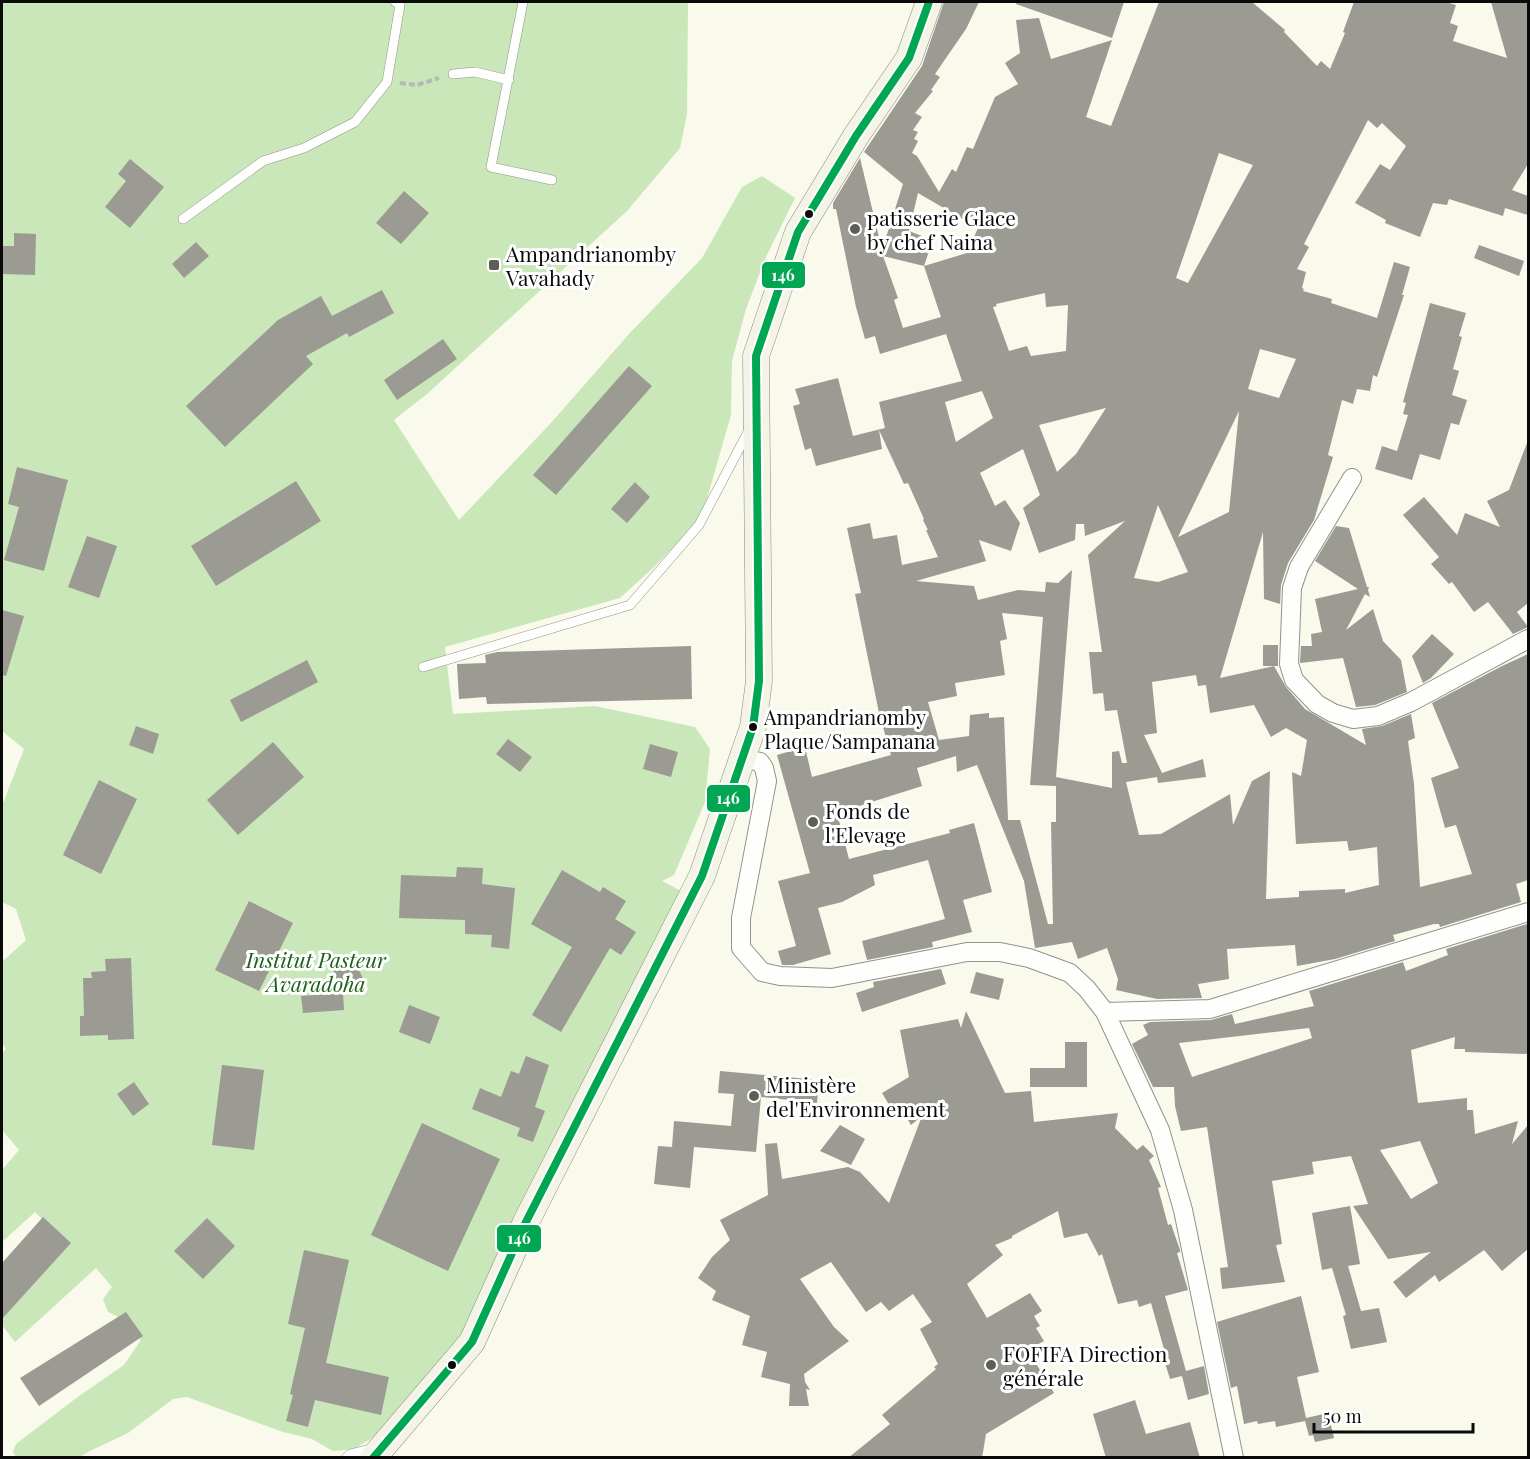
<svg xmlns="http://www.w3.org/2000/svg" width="1530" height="1459" viewBox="0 0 1530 1459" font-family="'Playfair Display',serif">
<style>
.forest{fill:#cae7b9}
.building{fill:#9b9a93;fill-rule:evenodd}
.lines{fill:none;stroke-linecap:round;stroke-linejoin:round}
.service-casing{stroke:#92928c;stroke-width:10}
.minor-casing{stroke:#92928c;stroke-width:20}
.secondary-casing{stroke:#888882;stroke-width:27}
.path{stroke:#b7b7b5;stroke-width:4;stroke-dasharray:6 3;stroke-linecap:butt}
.service{stroke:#fefefc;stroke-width:9}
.minor{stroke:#fefefc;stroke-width:18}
.secondary{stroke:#f3f4e6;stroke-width:26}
.bus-1-casing{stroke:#fff;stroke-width:12}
.bus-1{stroke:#00a651;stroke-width:8}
.bus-dot{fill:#0a0a0a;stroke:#fff;stroke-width:2}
.poi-dot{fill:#5e5e59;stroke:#fff;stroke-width:2}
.labels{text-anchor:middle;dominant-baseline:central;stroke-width:6;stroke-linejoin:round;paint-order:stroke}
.bus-label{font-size:20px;fill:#0a0a0a;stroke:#fff;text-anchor:start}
.poi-label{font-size:21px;fill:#0a0a0a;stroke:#fff;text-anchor:start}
.park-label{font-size:21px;font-style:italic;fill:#1d611a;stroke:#fff}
.line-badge{stroke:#fff;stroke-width:2}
.badge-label{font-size:16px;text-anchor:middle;font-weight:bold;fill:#fff}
</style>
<rect width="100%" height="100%" fill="#f9f9ec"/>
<!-- forest -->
<path class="forest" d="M 2,2 L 688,2 L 687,114 L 680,148 L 627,211 L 427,394 L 394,420 L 459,520 L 550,424 L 629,334 L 702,258 L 742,187 L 762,176 L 795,198 L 766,257 L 746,309 L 732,361 L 731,415 L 706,502 L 694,526 L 654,567 L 620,598 L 445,647 L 453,714 L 595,706 L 695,727 L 710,749 L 705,802 L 674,875 L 662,881 L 687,894 L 459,1345 L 384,1431 L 354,1449 L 333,1451 L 312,1439 L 283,1432 L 187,1397 L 173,1399 L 128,1433 L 88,1452 L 80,1457 L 16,1457 L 13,1452 L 16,1444 L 79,1396 L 124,1365 L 141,1340 L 124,1320 L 108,1312 L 103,1299 L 112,1287 L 96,1268 L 15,1342 L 2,1325 L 2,1300 L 62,1239 L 35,1212 L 2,1242 L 2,1170 L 19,1150 L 2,1130 L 2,1054 L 6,1049 L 2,1043 L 2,962 L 26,940 L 16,909 L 2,902 L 2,806 L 24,749 L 2,731 Z"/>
<!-- building -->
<path class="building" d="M 944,2 L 979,2 L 966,29 L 935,74 L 940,77 L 931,90 L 933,91 L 915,113 L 922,117 L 913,130 L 918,132 L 914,139 L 918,141 L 912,153 L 917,156 L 939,192 L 952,169 L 956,172 L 967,147 L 973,149 L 995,97 L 1018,84 L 1005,63 L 1020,53 L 1016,20 L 1039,18 L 1051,59 L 1112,40 L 1086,117 L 1111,126 L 1159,2 L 1252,2 L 1285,30 L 1284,32 L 1317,66 L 1321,61 L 1330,69 L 1345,33 L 1343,32 L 1354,2 L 1446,2 L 1456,5 L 1450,23 L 1458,26 L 1453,41 L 1507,58 L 1491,2 L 1528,2 L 1528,164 L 1512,190 L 1528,196 L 1528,215 L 1505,208 L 1503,216 L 1449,199 L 1447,205 L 1433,203 L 1420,237 L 1385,223 L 1386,220 L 1355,203 L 1380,164 L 1390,170 L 1406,146 L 1382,123 L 1377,128 L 1368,120 L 1304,244 L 1309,247 L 1297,269 L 1306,272 L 1302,288 L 1304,289 L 1303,291 L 1332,299 L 1331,303 L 1377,318 L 1394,262 L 1410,267 L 1402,295 L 1404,295 L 1377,377 L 1373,375 L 1370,391 L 1357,389 L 1353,404 L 1342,400 L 1328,455 L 1333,457 L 1314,520 L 1288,563 L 1281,585 L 1280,604 L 1264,599 L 1263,532 L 1220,678 L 1274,666 L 1286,687 L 1305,709 L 1366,745 L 1362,729 L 1382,726 L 1411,714 L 1415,738 L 1408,741 L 1414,784 L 1420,887 L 1472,874 L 1456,825 L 1445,828 L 1431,778 L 1459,768 L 1432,703 L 1502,666 L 1528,654 L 1528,880 L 1516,884 L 1521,902 L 1440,927 L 1439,924 L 1434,924 L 1393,935 L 1395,941 L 1335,959 L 1297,966 L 1295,945 L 1227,949 L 1229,979 L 1198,984 L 1202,998 L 1157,999 L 1116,990 L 1118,979 L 1107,948 L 1078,959 L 1072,942 L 1035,948 L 1024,881 L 977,765 L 957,772 L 956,756 L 917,768 L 922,786 L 837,813 L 849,859 L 950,833 L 949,830 L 974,823 L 992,892 L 963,900 L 972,932 L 932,942 L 933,947 L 867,960 L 862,941 L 945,919 L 928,860 L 873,875 L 875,885 L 842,902 L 818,908 L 831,954 L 793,965 L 782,965 L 778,951 L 796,946 L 778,881 L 810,873 L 777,755 L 805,747 L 812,777 L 891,755 L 879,713 L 855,594 L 861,593 L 847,528 L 870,523 L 873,539 L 897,535 L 902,565 L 938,557 L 926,530 L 928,530 L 923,520 L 924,519 L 908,483 L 904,484 L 879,430 L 882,449 L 816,466 L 811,448 L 805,450 L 793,406 L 800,404 L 795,389 L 838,378 L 853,436 L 885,428 L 879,402 L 962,381 L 946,334 L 880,354 L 875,336 L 865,339 L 856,307 L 836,209 L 833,209 L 833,203 L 860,158 L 882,250 L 903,184 L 864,152 L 922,66 ZM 1219,153 L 1253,165 L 1188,283 L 1176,278 ZM 918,193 L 978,228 L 967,253 L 924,266 L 929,251 L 919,248 L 922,236 L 909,231 ZM 883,256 L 924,266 L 941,317 L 903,328 L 894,300 L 898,298 ZM 1045,293 L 1046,307 L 1068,305 L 1066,351 L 1031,356 L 1027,346 L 1009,351 L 993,307 L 997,306 L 996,304 ZM 1260,349 L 1296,359 L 1279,398 L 1248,389 ZM 982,391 L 993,418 L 956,442 L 945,402 ZM 1106,408 L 1076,454 L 1057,472 L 1039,425 ZM 1239,411 L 1229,512 L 1178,537 ZM 1023,449 L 1040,495 L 1023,508 L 1039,553 L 1075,540 L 1076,524 L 1084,524 L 1085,536 L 1125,521 L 1088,555 L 1102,652 L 1089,652 L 1093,694 L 1103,693 L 1105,711 L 1117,710 L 1127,763 L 1122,763 L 1119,751 L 1112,752 L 1112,788 L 1056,777 L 1072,570 L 1058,583 L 1046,582 L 1045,592 L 1018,590 L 978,600 L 974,586 L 916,581 L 986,561 L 979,540 L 1011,551 L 1020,523 L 1005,500 L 995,506 L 980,473 ZM 1158,505 L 1188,572 L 1158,582 L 1134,578 ZM 1002,613 L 1043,617 L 1030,785 L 1056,786 L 1056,822 L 1051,822 L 1053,924 L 1048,924 L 1020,820 L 1008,820 L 1004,717 L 989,718 L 989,713 L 970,715 L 969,736 L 939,740 L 928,702 L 957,696 L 955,683 L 1005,675 L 1000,641 L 1007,639 ZM 1196,675 L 1198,686 L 1206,685 L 1210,713 L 1254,705 L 1271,737 L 1286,728 L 1307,740 L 1301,776 L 1292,772 L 1296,844 L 1347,841 L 1349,851 L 1377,847 L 1379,885 L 1345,893 L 1345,889 L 1299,891 L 1299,897 L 1266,899 L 1270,771 L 1252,781 L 1233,825 L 1230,794 L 1161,834 L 1139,835 L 1126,782 L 1157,777 L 1158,783 L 1206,777 L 1203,759 L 1162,773 L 1144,735 L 1157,733 L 1152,682 Z
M 1016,2 L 1124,2 L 1112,38 L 1016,4 Z
M 130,159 L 164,187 L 130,228 L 105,207 L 126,181 L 118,174 Z
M 404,191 L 429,213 L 401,244 L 376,223 Z
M 14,233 L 36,234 L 35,275 L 2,274 L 2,246 L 14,246 Z
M 196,242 L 209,256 L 184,278 L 172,264 Z
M 1479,245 L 1524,261 L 1519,276 L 1474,258 Z
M 382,290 L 394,313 L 349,337 L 347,333 L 306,356 L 313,364 L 225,447 L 186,406 L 278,320 L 321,296 L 332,316 Z
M 1430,303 L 1466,313 L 1459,336 L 1462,337 L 1453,369 L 1459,371 L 1452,395 L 1467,400 L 1459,425 L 1451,423 L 1440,460 L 1420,454 L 1412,480 L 1375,469 L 1382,446 L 1397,451 L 1408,415 L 1403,414 L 1406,403 L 1403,402 Z
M 443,339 L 457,359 L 397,400 L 384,380 Z
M 629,366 L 652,386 L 556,495 L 533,475 Z
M 1527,443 L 1528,443 L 1528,603 L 1517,612 L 1528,627 L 1513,634 L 1488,602 L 1474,612 L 1452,582 L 1449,584 L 1431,564 L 1439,557 L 1403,515 L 1424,497 L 1457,535 L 1465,513 L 1500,527 L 1487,501 L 1509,490 Z
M 17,467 L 68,480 L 44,571 L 4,560 L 19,507 L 8,504 Z
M 296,481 L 321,521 L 216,586 L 191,546 Z
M 635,482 L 650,497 L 627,523 L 611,509 Z
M 1336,526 L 1349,528 L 1367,587 L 1369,587 L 1368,590 L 1370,597 L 1365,594 L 1346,630 L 1373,609 L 1383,641 L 1401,660 L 1407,692 L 1375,705 L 1356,707 L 1343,658 L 1300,663 L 1301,646 L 1312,646 L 1311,634 L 1322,632 L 1315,599 L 1358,589 L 1315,561 Z
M 87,536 L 117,546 L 99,598 L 68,587 Z
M 2,610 L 24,616 L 6,676 L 2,675 Z
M 1432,634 L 1454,654 L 1431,678 L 1423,683 L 1412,656 Z
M 1263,645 L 1278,645 L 1278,666 L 1263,666 Z
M 691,646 L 692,699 L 487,704 L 486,697 L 459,699 L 457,664 L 486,663 L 485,655 L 497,652 Z
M 307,660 L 318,682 L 241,722 L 230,700 Z
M 136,726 L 159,734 L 153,754 L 129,745 Z
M 508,739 L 532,757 L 520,772 L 496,754 Z
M 273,742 L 304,777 L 238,835 L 207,800 Z
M 650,744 L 678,752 L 671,777 L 643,769 Z
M 99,780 L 137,799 L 101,874 L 63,855 Z
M 457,867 L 483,868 L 482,884 L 515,888 L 509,949 L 491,947 L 492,935 L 465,934 L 465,920 L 399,918 L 401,875 L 456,877 Z
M 562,870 L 600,892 L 603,887 L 626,901 L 615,919 L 636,932 L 621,955 L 610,948 L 561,1032 L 532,1015 L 572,947 L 531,924 Z
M 249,901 L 293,923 L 259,991 L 215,970 Z
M 1527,924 L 1528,1054 L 1465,1052 L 1465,1049 L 1454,1049 L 1455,1037 L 1411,1050 L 1418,1103 L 1467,1098 L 1467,1110 L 1473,1110 L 1475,1134 L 1518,1121 L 1512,1144 L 1528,1125 L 1528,1249 L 1502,1271 L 1484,1250 L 1439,1282 L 1435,1275 L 1406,1298 L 1393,1282 L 1431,1252 L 1388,1259 L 1353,1206 L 1368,1204 L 1351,1156 L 1312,1162 L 1314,1174 L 1272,1181 L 1282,1244 L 1276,1245 L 1285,1282 L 1222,1289 L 1220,1268 L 1228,1267 L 1207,1127 L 1181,1131 L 1175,1106 L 1174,1087 L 1153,1087 L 1132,1044 L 1148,1035 L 1143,1025 L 1150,1022 L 1211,1020 L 1232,1014 L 1235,1024 L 1314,1006 L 1309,991 L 1403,962 L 1406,971 L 1448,955 L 1446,949 ZM 1309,1028 L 1312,1038 L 1192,1077 L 1179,1043 ZM 1420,1141 L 1438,1183 L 1411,1199 L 1380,1150 Z
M 131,958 L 134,1039 L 108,1040 L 108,1035 L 80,1036 L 80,1016 L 84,1016 L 83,978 L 92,978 L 91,972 L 106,971 L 105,959 Z
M 355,960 L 363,979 L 341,989 L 333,970 Z
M 941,969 L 946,984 L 862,1012 L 856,993 L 874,987 L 873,982 Z
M 976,972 L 1004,979 L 999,1000 L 970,993 Z
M 343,993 L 344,1010 L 303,1013 L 301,996 Z
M 409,1005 L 440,1017 L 430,1044 L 399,1032 Z
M 966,1011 L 1005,1093 L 1031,1091 L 1034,1122 L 1118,1113 L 1115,1128 L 1137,1150 L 1143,1145 L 1154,1156 L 1149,1160 L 1161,1187 L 1158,1188 L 1168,1225 L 1171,1224 L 1180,1250 L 1180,1252 L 1177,1253 L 1188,1290 L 1165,1296 L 1186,1371 L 1204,1366 L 1209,1394 L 1188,1400 L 1182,1376 L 1170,1379 L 1161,1350 L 1164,1349 L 1151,1303 L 1139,1307 L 1137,1300 L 1118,1304 L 1102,1254 L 1099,1256 L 1087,1233 L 1064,1238 L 1058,1211 L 1012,1236 L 1012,1238 L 995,1245 L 1003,1255 L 967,1284 L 987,1318 L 1030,1293 L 1042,1311 L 1034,1316 L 1040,1326 L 1036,1328 L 1044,1341 L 1033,1347 L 1043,1362 L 1037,1365 L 1054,1393 L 986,1434 L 982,1458 L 848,1458 L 890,1424 L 882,1415 L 936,1369 L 934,1367 L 938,1364 L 920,1329 L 932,1322 L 913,1294 L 889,1311 L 881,1302 L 866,1312 L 831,1262 L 800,1279 L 834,1327 L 849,1341 L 804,1374 L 805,1382 L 810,1390 L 806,1389 L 809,1406 L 789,1406 L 790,1384 L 761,1377 L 767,1352 L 742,1345 L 750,1316 L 712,1300 L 716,1291 L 698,1278 L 712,1257 L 730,1240 L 720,1220 L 768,1195 L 765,1144 L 777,1143 L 782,1179 L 848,1167 L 860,1172 L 889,1203 L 922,1116 L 911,1125 L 898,1103 L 891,1108 L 882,1093 L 909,1077 L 900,1030 L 958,1019 L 961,1028 Z
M 1065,1042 L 1087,1042 L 1087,1087 L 1030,1087 L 1030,1068 L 1065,1068 Z
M 526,1056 L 549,1065 L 535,1107 L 545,1111 L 533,1142 L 517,1136 L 520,1128 L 472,1109 L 480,1088 L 501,1097 L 511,1071 L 519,1074 Z
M 222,1065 L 264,1070 L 254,1150 L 212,1145 Z
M 720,1071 L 819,1080 L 817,1103 L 761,1097 L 756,1152 L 694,1147 L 690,1188 L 654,1184 L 658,1146 L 672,1147 L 674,1121 L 731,1126 L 734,1094 L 718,1093 Z
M 134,1082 L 149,1104 L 133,1116 L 117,1094 Z
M 422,1123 L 500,1159 L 448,1271 L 371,1235 Z
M 840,1125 L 865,1139 L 851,1165 L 820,1151 Z
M 1350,1206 L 1360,1264 L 1348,1266 L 1361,1311 L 1379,1308 L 1387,1342 L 1351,1349 L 1343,1316 L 1346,1315 L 1332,1268 L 1322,1270 L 1312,1213 Z
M 43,1217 L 71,1243 L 2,1319 L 2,1263 Z
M 207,1218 L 235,1246 L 203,1279 L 174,1251 Z
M 304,1250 L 349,1260 L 326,1363 L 389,1377 L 381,1415 L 315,1400 L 308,1427 L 286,1421 L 293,1395 L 290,1394 L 305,1328 L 288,1324 Z
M 1301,1296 L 1319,1372 L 1297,1377 L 1306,1418 L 1328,1413 L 1334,1438 L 1315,1442 L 1313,1435 L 1309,1436 L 1305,1421 L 1276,1427 L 1275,1421 L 1258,1424 L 1257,1421 L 1244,1424 L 1237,1386 L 1231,1388 L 1217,1322 Z
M 126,1312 L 143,1336 L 39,1406 L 20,1378 Z
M 1135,1400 L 1146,1434 L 1190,1422 L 1200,1458 L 1106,1458 L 1093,1414 Z"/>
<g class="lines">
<defs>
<path id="service" d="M 523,2 L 491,167 L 552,180
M 453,74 L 475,72 L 509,80
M 183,219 L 263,161 L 304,148 L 355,122 L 387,82 L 400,5 L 395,2
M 423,667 L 630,605 L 699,525 L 749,430
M 346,1458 L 350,1454 L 374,1448"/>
<path id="minor" d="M 1352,478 L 1299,567 L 1292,588 L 1289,664 L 1294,680 L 1317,704 L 1333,713 L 1353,719 L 1378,716 L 1411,702 L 1528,639
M 743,758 L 760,762 L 764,768 L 767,781 L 741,918 L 741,948 L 762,972 L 780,976 L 832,978 L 967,952 L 1000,952 L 1029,958 L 1070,973 L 1087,989 L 1105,1012 L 1160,1130 L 1183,1210 L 1234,1458
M 1105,1012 L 1210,1009 L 1528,912"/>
<path id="secondary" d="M 373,1458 L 472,1342 L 526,1222 L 702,876 L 753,727 L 759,681 L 756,356 L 798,232 L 856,136 L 909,58 L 929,2"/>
</defs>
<!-- service casing -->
<use href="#service" class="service-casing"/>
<!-- minor casing -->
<use href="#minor" class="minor-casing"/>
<!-- secondary casing -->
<use href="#secondary" class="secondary-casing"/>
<!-- path -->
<path class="path" d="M 400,83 L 417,85 L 439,78"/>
<!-- service -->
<use href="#service" class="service"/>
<!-- minor -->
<use href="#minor" class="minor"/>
<!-- secondary -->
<use href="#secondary" class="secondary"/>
<defs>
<path id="bus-1" d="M 373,1458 L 472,1342 L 526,1222 L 702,876 L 753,727 L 759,681 L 756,356 L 798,232 L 856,136 L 909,58 L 929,2"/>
</defs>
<!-- bus-1 casing -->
<use href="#bus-1" class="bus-1-casing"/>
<!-- bus-1 -->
<use href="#bus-1" class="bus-1"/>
</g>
<!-- markers -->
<g class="bus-dot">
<circle cx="809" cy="214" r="5"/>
<circle cx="753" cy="727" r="5"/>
<circle cx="452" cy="1365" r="5"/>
</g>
<g class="poi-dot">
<circle cx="855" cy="229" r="6"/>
<rect x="488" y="259" width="12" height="12" rx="3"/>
<circle cx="813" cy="822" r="6"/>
<circle cx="754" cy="1096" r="6"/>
<circle cx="991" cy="1365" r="6"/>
</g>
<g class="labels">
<!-- bus labels -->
<g class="bus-label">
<text x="764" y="716">Ampandrianomby<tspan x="764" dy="24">Plaque/Sampanana</tspan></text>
</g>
<!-- poi labels -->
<g class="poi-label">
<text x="867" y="217">patisserie Glace<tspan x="867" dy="24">by chef Naina</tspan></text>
<text x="506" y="253">Ampandrianomby<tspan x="506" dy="24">Vavahady</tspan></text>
<text x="825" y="810">Fonds de<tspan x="825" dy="24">l'Elevage</tspan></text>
<text x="766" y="1084">Ministère<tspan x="766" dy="24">del'Environnement</tspan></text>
<text x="1003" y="1353">FOFIFA Direction<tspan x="1003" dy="24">générale</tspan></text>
</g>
<!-- park labels -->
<g class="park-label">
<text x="316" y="959">Institut Pasteur<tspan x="316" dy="24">Avaradoha</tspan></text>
</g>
</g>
<g class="line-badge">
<rect x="761" y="261" width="45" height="28" rx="6" fill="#00a651"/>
<rect x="706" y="784" width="45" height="29" rx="6" fill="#00a651"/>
<rect x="496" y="1224" width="46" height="29" rx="6" fill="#00a651"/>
</g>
<g class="badge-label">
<text x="783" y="281">146</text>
<text x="728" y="804">146</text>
<text x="519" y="1244">146</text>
</g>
<!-- border -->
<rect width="1530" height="1459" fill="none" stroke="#0a0a0a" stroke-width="6"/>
<!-- scale -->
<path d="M1314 1423v9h159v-9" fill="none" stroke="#0a0a0a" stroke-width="3"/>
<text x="1323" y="1423" font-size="18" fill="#0a0a0a" stroke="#ffffff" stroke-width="4.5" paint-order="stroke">50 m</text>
</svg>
